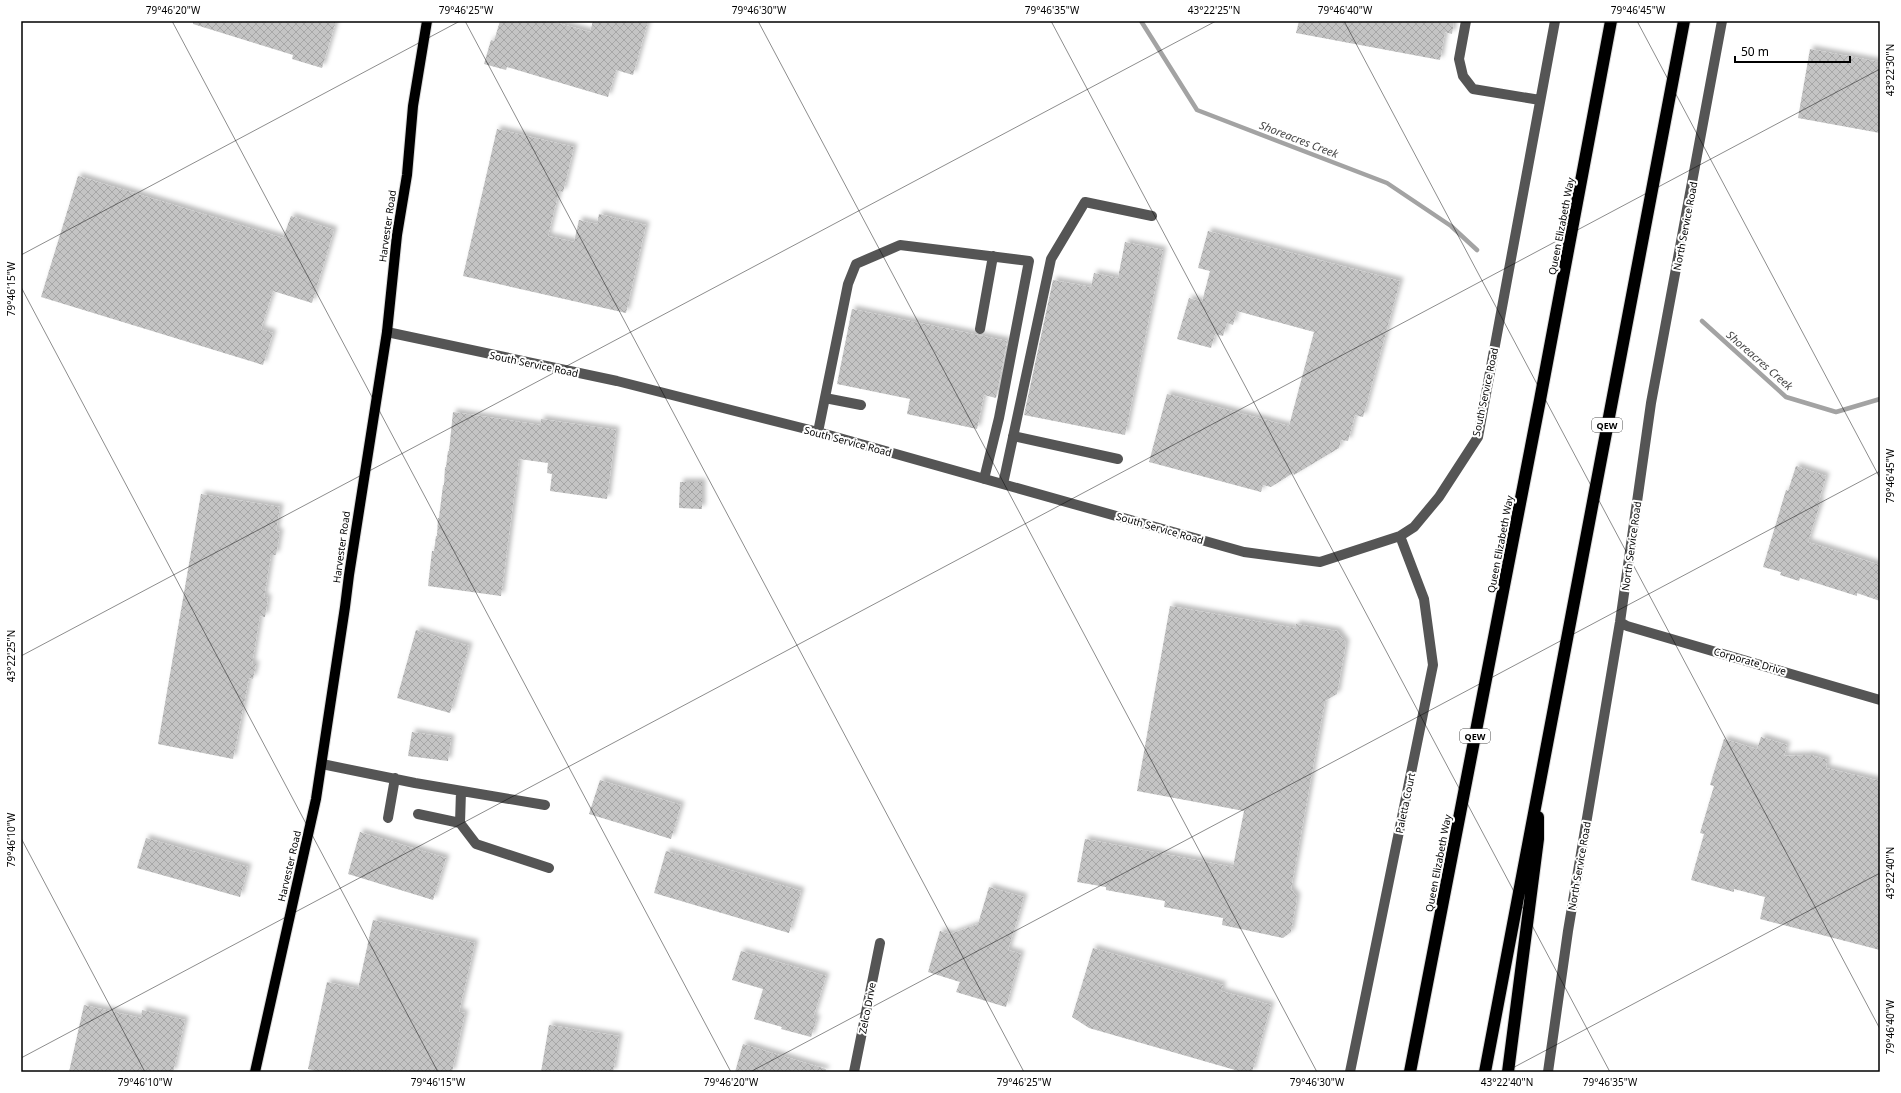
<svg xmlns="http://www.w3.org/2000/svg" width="1901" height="1093" viewBox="0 0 1901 1093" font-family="'Noto Sans',sans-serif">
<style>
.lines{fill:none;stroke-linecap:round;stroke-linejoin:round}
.stream{stroke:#a3a3a3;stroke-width:4.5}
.building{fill:url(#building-cross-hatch);filter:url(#shadow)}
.major-casing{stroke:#dbdbdb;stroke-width:12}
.highway-casing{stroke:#dbdbdb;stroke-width:14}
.minor{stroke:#555;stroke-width:10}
.major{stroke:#000;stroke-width:10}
.highway{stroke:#000;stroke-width:12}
.ticks{fill:none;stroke:#000;stroke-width:1;stroke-opacity:0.45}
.labels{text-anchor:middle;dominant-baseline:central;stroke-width:4;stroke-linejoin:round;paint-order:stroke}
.shield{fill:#fff;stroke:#4c4c4c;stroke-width:1}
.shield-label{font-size:9px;font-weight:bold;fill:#000}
.street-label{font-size:10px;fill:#000;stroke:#fff}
.water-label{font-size:11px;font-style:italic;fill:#444;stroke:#fff}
.neatline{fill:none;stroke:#000;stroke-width:1.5}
.ticks-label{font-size:10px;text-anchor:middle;fill:#000}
</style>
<defs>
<pattern id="building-cross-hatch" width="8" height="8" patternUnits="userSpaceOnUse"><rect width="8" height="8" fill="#c4c4c4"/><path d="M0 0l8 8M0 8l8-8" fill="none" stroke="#a7a7a7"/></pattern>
<filter id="shadow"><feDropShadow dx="3.5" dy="-3.5" stdDeviation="2" flood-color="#0004"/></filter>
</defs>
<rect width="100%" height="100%" fill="#fff"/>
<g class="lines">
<!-- stream -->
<path class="stream" d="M 1141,21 L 1197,110 L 1387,183 L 1451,226 L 1477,250
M 1702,321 L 1786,397 L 1836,412 L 1880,399"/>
</g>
<!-- building -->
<path class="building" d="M 193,21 L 336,21 L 322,68 L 292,59 L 293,55 L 193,24 Z
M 500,21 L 551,21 L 590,32 L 593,21 L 648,21 L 633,75 L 616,70 L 608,97 L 507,67 L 506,70 L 484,64 L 491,40 L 494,41 Z
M 1299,21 L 1454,21 L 1452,34 L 1445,32 L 1440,60 L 1296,33 Z
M 1810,49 L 1880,62 L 1880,133 L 1798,118 Z
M 497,129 L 574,147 L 563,192 L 559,191 L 548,236 L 574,242 L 579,220 L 597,224 L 599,214 L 646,225 L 626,313 L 463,276 Z
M 78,176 L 283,238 L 291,216 L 334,230 L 312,303 L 273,291 L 261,329 L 273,333 L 263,365 L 41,297 Z
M 1208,231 L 1400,281 L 1363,417 L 1355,415 L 1348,441 L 1341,440 L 1339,448 L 1294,475 L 1293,473 L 1271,487 L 1263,485 L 1261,492 L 1149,462 L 1167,394 L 1289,426 L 1314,332 L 1237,311 L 1233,325 L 1227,323 L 1223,336 L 1215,334 L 1211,348 L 1177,339 L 1189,298 L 1202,302 L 1210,271 L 1198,268 Z
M 1125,242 L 1163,250 L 1125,435 L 1024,415 L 1053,280 L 1091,287 L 1094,273 L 1118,278 Z
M 852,309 L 1007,341 L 996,398 L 984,395 L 977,429 L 907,414 L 910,399 L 837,384 Z
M 453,412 L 540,425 L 541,419 L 616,430 L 607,499 L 550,491 L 552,474 L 547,473 L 548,463 L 519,459 L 501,596 L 428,586 L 432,551 L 434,551 L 436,536 L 437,536 L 438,518 L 439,518 L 443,485 L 444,485 L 445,467 L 446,467 L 448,451 L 449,451 Z
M 1796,466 L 1826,476 L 1819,501 L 1821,501 L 1808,542 L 1880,565 L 1880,601 L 1857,593 L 1857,596 L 1800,578 L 1799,581 L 1780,575 L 1781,572 L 1763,567 L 1786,490 L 1788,491 Z
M 680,482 L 702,482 L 702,509 L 679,508 Z
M 201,494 L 280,507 L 276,531 L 280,532 L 276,555 L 271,555 L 264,597 L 268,598 L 265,617 L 260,616 L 252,664 L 256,664 L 253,679 L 249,678 L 233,759 L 158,744 Z
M 1170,606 L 1295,628 L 1296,624 L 1337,631 L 1346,643 L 1337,694 L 1325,701 L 1291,889 L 1297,897 L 1291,932 L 1283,938 L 1222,925 L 1223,918 L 1164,907 L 1165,901 L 1106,890 L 1106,887 L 1077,882 L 1085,839 L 1233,867 L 1244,811 L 1137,791 Z
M 416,630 L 469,646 L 450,713 L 397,698 Z
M 412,732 L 451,738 L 448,761 L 408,756 Z
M 1761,737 L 1787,745 L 1784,756 L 1811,755 L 1827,760 L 1826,768 L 1880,781 L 1880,950 L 1760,919 L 1765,897 L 1734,889 L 1734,892 L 1691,880 L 1704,834 L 1700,833 L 1714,786 L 1710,785 L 1724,739 L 1757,749 Z
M 600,780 L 681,805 L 671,839 L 589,814 Z
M 360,832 L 446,858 L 433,900 L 348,874 Z
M 146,838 L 248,867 L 240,897 L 137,868 Z
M 666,851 L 801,891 L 789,933 L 654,893 Z
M 989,887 L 1024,897 L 1008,950 L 1021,954 L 1006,1007 L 956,992 L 960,982 L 928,972 L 940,931 L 950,934 L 978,924 Z
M 373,920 L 475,943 L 459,1012 L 465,1013 L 452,1072 L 320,1072 L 308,1069 L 327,982 L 358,989 Z
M 1093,948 L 1223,985 L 1221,991 L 1271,1005 L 1252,1072 L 1242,1072 L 1089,1028 L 1072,1017 Z
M 741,951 L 826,976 L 813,1018 L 817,1018 L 811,1037 L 781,1029 L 782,1027 L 754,1019 L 763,989 L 732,980 Z
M 84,1005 L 141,1018 L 142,1010 L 185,1020 L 173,1072 L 69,1072 Z
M 549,1025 L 619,1036 L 613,1072 L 541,1072 Z
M 743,1044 L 826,1069 L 825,1072 L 735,1072 Z"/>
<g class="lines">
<defs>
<path id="major" d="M 255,1072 L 316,799 L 345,607 L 349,575 L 387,332 L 397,235 L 407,175 L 413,106 L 427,21"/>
<path id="highway" d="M 1410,1072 L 1540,400 L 1611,21
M 1485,1072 L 1684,21
M 1508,1072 L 1538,839 L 1538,817"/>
</defs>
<!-- major casing -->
<use href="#major" class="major-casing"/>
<!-- highway casing -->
<use href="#highway" class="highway-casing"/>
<!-- minor -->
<path class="minor" d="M 1466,21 L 1459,59 L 1463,76 L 1473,89 L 1540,100
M 980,329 L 993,256
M 387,332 L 617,381 L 818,432 L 1244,552 L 1320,562 L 1400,536 L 1414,527 L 1439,497 L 1478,437 L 1555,21
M 825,398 L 861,405
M 818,432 L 848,284 L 856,264 L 900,245 L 1029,261 L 999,418 L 984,479
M 1013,436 L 1118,459
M 1003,484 L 1051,259 L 1085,202 L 1152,216
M 1620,622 L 1627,626 L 1880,700
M 322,764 L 415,783 L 545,805
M 461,791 L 460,823 L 476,844 L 549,868
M 418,814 L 460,823
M 388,818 L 395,778
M 854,1072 L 880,943
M 1350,1072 L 1433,665 L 1424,599 L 1400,536
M 1548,1072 L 1568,931 L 1620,622 L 1651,403 L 1722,21"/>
<!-- major -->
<use href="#major" class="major"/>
<!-- highway -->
<use href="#highway" class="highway"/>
</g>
<!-- ticks -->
<path class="ticks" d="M 172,21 L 731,1072M 465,21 L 1024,1072M 758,21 L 1317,1072M 1051,21 L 1610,1072M 1344,21 L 1880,1029M 1637,21 L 1880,478M 21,255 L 460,21M 21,287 L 438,1072M 21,656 L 1216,21M 21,838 L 145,1072M 21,1058 L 1880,69M 750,1072 L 1880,471M 1505,1072 L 1880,873"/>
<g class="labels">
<!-- shield labels -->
<g class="shield">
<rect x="1592" y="418" width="30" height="14" rx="3"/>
<rect x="1460" y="729" width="30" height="14" rx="3"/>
</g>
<g class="shield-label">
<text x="1607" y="425">QEW</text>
<text x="1475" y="736">QEW</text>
</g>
<!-- street labels -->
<g class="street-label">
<text transform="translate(387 226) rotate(-82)">Harvester Road</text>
<text transform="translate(1561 226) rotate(-79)">Queen Elizabeth Way</text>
<text transform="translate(1685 226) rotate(-79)">North Service Road</text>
<text transform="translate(534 364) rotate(12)">South Service Road</text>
<text transform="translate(1485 392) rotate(-78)">South Service Road</text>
<text transform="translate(848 441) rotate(15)">South Service Road</text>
<text transform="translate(1160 528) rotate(16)">South Service Road</text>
<text transform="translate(1500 544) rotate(-79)">Queen Elizabeth Way</text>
<text transform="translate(1631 546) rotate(-82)">North Service Road</text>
<text transform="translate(341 547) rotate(-82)">Harvester Road</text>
<text transform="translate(1750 661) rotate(16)">Corporate Drive</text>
<text transform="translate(1405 803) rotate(-78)">Paletta Court</text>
<text transform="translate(1438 863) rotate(-79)">Queen Elizabeth Way</text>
<text transform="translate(289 866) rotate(-77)">Harvester Road</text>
<text transform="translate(1579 866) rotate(-80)">North Service Road</text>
<text transform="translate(867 1008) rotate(-79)">Zelco Drive</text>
</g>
<!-- water labels -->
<g class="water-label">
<text transform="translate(1299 139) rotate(21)">Shoreacres Creek</text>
<text transform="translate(1760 360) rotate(41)">Shoreacres Creek</text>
</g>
</g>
<!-- border -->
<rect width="1901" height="1093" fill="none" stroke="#ffffff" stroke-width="44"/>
<!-- scale -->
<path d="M1735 56v6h115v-6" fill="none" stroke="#000000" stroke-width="2"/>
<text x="1741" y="56" font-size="12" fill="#000000" stroke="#ffffff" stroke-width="3" paint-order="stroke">50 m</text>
<rect x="22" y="22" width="1857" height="1049" class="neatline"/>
<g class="ticks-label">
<text x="173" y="14">79°46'20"W</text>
<text x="466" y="14">79°46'25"W</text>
<text x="759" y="14">79°46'30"W</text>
<text x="1052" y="14">79°46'35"W</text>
<text x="1214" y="14">43°22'25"N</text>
<text x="1345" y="14">79°46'40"W</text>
<text x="1638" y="14">79°46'45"W</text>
<text transform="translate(1890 70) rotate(-90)" y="4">43°22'30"N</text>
<text transform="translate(11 289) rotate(-90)" y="4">79°46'15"W</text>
<text transform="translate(1890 476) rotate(-90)" y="4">79°46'45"W</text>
<text transform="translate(11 656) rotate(-90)" y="4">43°22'25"N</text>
<text transform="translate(11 840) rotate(-90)" y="4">79°46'10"W</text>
<text transform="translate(1890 873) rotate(-90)" y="4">43°22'40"N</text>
<text transform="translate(1890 1027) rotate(-90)" y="4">79°46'40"W</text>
<text x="145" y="1086">79°46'10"W</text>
<text x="438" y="1086">79°46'15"W</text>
<text x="731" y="1086">79°46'20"W</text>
<text x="1024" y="1086">79°46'25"W</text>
<text x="1317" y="1086">79°46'30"W</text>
<text x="1507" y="1086">43°22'40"N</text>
<text x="1610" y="1086">79°46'35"W</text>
</g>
</svg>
